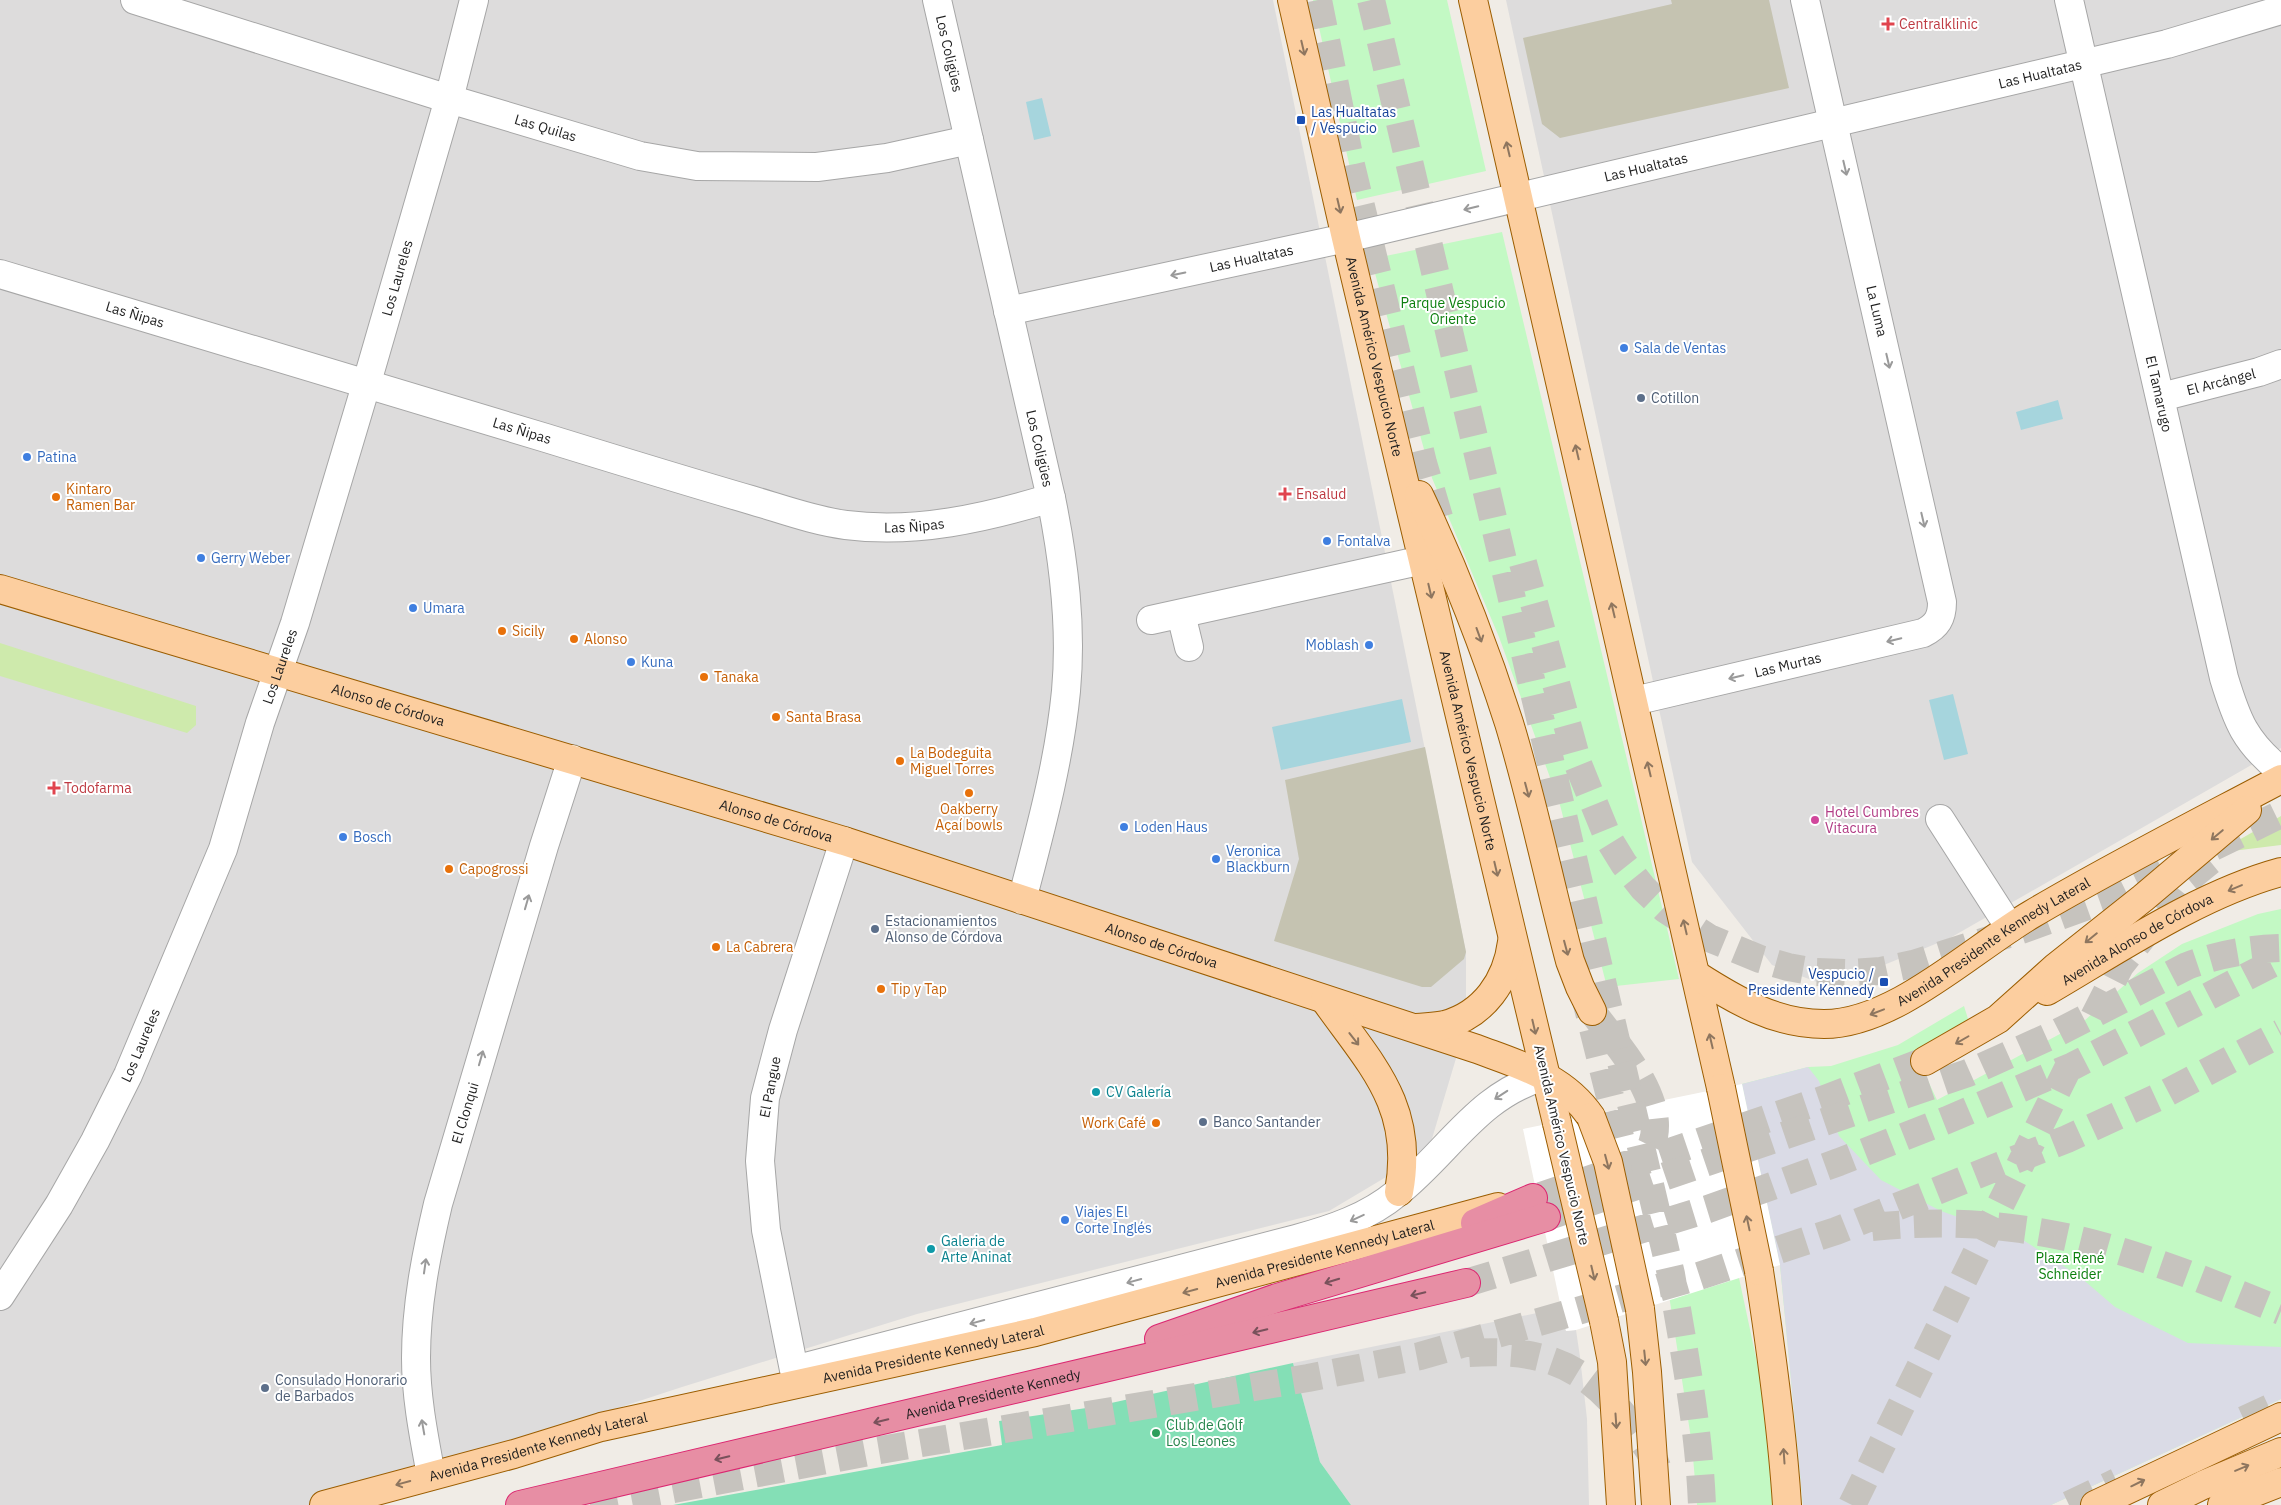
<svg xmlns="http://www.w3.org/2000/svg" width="2281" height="1505" viewBox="0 0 2281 1505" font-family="'IBM Plex Sans',sans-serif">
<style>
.residential{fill:#dddcdc}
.construction{fill:#c5c3b1}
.grass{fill:#ceeaac}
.park{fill:#c3f9c4}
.pitch{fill:#84dfb6}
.plaza{fill:#dadbe6}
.water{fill:#a6d5dd}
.pier{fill:#fff}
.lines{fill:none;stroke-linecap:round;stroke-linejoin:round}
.major-tunnel{stroke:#c6c3be;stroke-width:28;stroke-dasharray:28 14;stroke-linecap:butt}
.highway-tunnel{stroke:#c6c3be;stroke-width:28;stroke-dasharray:28 14;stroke-linecap:butt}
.minor-casing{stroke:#a6a6a6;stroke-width:30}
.major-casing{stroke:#9b5d00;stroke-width:30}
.highway-casing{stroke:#db2670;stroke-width:30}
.minor{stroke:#fff;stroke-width:28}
.major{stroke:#fcce9f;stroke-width:28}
.highway{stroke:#e78ea4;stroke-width:28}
.major-bridge-casing{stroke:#9b5d00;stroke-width:30;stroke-linecap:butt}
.major-bridge{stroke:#fcce9f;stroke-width:28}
.oneway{stroke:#8e765f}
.oneway2{stroke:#9a9a9a}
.oneway3{stroke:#79515b}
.health-dot{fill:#e0444e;stroke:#fff;stroke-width:2}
.transit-dot{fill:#1a4fb4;stroke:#fff;stroke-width:2}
.shop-dot{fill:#3f7fe0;stroke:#fff;stroke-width:2}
.service-dot{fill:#5c6f8a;stroke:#fff;stroke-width:2}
.food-dot{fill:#e8710a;stroke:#fff;stroke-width:2}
.hotel-dot{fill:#d1479c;stroke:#fff;stroke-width:2}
.culture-dot{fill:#0f9aa8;stroke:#fff;stroke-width:2}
.leisure-dot{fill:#2e9e5b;stroke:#fff;stroke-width:2}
.labels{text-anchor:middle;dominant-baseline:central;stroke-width:4;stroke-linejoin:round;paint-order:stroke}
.health-label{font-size:14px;fill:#be3a42;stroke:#fff;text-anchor:start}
.street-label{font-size:14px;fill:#1f1f1f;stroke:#fff}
.transit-label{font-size:14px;fill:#164399;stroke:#fff;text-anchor:start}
.park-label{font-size:14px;fill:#0c7f0e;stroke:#fff}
.shop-label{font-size:14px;fill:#366cbe;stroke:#fff;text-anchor:start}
.service-label{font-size:14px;fill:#4e5e75;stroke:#fff;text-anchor:start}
.food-label{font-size:14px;fill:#c56008;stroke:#fff;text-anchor:start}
.hotel-label{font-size:14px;fill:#b23c85;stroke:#fff;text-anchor:start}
.culture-label{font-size:14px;fill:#0d838f;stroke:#fff;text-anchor:start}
.leisure-label{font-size:14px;fill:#27864d;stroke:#fff;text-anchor:start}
</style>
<rect width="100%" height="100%" fill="#f0ece6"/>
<!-- residential -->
<path class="residential" d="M 0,0 L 1273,0 L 1466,952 L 1466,1025 L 1428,1152 L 1329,1211 L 917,1314 L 682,1387 L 322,1505 L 0,1505 Z
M 1506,0 L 2281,0 L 2281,748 L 1950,938 L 1830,987 L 1772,965 L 1692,862 Z
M 1560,1305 L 1566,1331 L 1576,1330 L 1580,1357 L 1587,1419 L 1589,1505 L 1351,1505 L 1320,1462 L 1293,1363 L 1537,1313 Z"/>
<!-- construction -->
<path class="construction" d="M 1671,0 L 1769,0 L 1789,88 L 1560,138 L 1542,124 L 1523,38 L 1672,4 Z
M 1425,747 L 1466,952 L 1464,959 L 1431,987 L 1422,987 L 1274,941 L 1299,859 L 1285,780 Z"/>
<!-- grass -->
<path class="grass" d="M 0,643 L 196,706 L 196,725 L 187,733 L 0,676 Z
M 2281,816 L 2281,845 L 2216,853 Z"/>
<!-- park -->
<path class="park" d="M 1313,0 L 1447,0 L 1486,171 L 1357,200 Z
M 1502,232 L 1679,979 L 1607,987 L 1560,805 L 1499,637 L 1432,478 L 1371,259 Z
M 2281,909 L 2281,1399 L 2051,1505 L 1803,1505 L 1780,1265 L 1742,1084 L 1808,1067 L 1831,1066 L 1898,1045 L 1964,1006 L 1969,1022 L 1914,1051 L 1937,1100 L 2084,1021 L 2138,973 L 2182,944 L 2258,914 Z
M 1727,1222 L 1760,1376 L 1778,1505 L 1697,1505 L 1692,1445 L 1661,1243 Z"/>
<!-- pitch -->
<path class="pitch" d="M 1293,1363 L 1320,1462 L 1351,1505 L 673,1505 L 1002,1445 L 999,1421 L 1093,1407 Z"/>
<!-- plaza -->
<path class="plaza" d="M 1808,1067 L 1819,1081 L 1839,1136 L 1881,1180 L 1941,1211 L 2023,1240 L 2079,1276 L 2115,1307 L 2188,1343 L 2281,1347 L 2281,1399 L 2051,1505 L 1803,1505 L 1780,1265 L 1742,1084 Z"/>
<!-- water -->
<path class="water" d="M 1042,98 L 1051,136 L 1034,140 L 1026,102 Z
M 2058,400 L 2063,419 L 2021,430 L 2016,412 Z
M 1953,694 L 1968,754 L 1944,760 L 1929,700 Z
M 1402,699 L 1411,742 L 1281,770 L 1272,727 Z"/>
<!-- pier -->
<path class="pier" d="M 1742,1084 L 1780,1265 L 1576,1330 L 1566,1331 L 1523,1129 Z"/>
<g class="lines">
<!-- major-tunnel -->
<path class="major-tunnel" d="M 1592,1011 C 1616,1045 1668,1098 1652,1144 C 1649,1152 1641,1159 1635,1165
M 1541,1196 L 1822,1100 L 1925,1061"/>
<!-- highway-tunnel -->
<path class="highway-tunnel" d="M 1318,0 L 1351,165 L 1423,463 L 1441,524
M 1371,0 L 1671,1274 C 1684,1351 1699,1428 1702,1505
M 1523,563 L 1578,764 L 1608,838 L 1624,864 L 1643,888 L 1665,909 L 1709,938 L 1760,959 L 1788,967 L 1816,972 L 1849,973 L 1881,971 L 1913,964 L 2021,930 L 2104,900 L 2281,814
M 1583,988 L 1627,1165
M 2094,1017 L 2120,966 L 2188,879 L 2215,857
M 1546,1217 L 1968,1073 L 2055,1034 L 2187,966 C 2219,954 2248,949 2281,948
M 1872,1227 C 1921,1222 1971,1222 2020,1229 C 2111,1241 2197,1277 2281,1311
M 1466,1283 L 1708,1209 L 1839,1162 L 1947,1120 L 2073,1066 L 2281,959
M 1469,1353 C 1542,1348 1586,1364 1631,1425 C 1640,1438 1652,1452 1657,1467
M 2244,1420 L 2281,1403
M 590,1505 L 874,1451 L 1308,1378 L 1420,1356 L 1696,1277 L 1836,1231 L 2067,1139 L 2163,1095 L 2281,1033
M 1852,1505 L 2071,1062
M 2069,1505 L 2117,1482"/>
<defs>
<g id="minor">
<path id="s1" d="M 135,0 L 449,99 L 640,156 L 697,166 L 817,167 L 887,158 L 969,140"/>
<path id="s2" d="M 937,0 L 1051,498 C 1064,562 1072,626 1066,691 C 1059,763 1040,831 1022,900"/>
<path id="s3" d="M 2069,0 L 2224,678 C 2237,721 2245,742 2281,771"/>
<path id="s4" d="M 0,274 C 182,329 365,382 546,438 C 614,459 682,480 751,500 C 782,509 814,521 846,525 C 915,534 986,518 1051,498"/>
<path id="s5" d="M 1008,311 L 1346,238 L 2167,44 L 2281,10"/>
<path id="s6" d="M 2161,397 L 2259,372 L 2281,364"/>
<path d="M 1181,614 L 1189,647"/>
<path d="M 1151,620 L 1423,560"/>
<path id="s7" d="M 1634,701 L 1923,633 C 1937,626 1942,618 1942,602 L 1805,0"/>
<path d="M 1940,819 L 2010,928"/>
<path d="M 844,841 L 783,1030 L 765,1098 L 760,1161 L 766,1230 L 794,1370 L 1296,1239 C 1333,1229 1368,1217 1397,1193 C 1448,1153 1479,1093 1546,1076"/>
<path id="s8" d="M 0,1296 L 59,1205 L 95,1141 L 128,1075 L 223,849 L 260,723 L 295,623 L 367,382 L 449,99 L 474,0"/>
<path id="s9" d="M 431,1475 C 424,1437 416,1398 416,1358 C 416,1306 426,1255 438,1204 L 544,846 L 572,759"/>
</g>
<g id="major">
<path id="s10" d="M 1292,0 L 1346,238 L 1557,1123"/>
<path d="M 1473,0 L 1721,1088"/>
<path d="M 1419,495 C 1454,569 1484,645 1509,723 C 1533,802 1549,882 1570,961 L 1580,987 L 1592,1011"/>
<path id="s11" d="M 0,589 L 844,841 L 1477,1049 C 1520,1065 1564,1077 1591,1117"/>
<path id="s12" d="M 1696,975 C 1735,1000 1775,1024 1824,1024 C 1895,1024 1972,949 2032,914 C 2113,866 2198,823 2281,779"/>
<path id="s13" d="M 2047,991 C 2119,949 2200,894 2281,872"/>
<path d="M 1325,1000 C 1371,1065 1415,1106 1399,1192"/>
<path d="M 1417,1028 C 1426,1027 1436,1027 1445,1025 C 1484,1014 1507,981 1512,942"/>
<path d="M 1925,1061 L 1998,1019 L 2056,967 L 2143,898 L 2247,810"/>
<path d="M 1759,1271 C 1771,1349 1782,1426 1787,1505"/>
<path d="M 1640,1309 L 1647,1372 L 1656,1505"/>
<path d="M 1604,1321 L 1612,1362 L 1621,1505"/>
<path id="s14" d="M 324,1505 L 514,1454 L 601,1427 L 1035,1332 L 1498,1207"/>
<path d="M 2095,1505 L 2281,1417"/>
<path d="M 2162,1505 L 2203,1485 L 2281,1452"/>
<path d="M 2222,1505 L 2281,1482"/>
</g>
<g id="highway">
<path d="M 1475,1223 L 1533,1198"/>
<path d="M 1159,1339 L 1277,1298 L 1546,1217"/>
<path id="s15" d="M 520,1505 L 1466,1283"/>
</g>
</defs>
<!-- minor casing -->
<use href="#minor" class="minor-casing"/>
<!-- major casing -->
<use href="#major" class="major-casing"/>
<!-- highway casing -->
<use href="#highway" class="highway-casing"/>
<!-- minor -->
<use href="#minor" class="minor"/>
<!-- major -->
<use href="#major" class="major"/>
<!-- highway -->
<use href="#highway" class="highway"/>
<defs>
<path id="major-bridge" d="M 1721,1088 L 1759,1271
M 1591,1117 L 1608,1162 L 1640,1309
M 1557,1123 L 1604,1321"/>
</defs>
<!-- major-bridge casing -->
<use href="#major-bridge" class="major-bridge-casing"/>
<!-- major-bridge -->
<use href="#major-bridge" class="major-bridge"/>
</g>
<!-- one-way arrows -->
<defs><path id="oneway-shaft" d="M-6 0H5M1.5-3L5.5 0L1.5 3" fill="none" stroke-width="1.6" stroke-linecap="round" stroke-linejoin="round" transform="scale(1.25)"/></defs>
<g class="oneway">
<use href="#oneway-shaft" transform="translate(1303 48) rotate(77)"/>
<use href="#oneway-shaft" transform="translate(1508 149) rotate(-103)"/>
<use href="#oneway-shaft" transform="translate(1339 206) rotate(77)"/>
<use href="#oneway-shaft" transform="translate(1577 452) rotate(-103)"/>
<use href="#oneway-shaft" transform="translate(1430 591) rotate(77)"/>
<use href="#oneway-shaft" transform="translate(1613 610) rotate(-103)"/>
<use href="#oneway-shaft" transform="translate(1479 635) rotate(70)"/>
<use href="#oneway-shaft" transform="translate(1649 769) rotate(-103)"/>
<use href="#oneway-shaft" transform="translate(1527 790) rotate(75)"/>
<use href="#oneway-shaft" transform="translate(2217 835) rotate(140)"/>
<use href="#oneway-shaft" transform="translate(1496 869) rotate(77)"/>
<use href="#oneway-shaft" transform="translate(2235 888) rotate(157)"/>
<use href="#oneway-shaft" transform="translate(1685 927) rotate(-103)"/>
<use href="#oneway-shaft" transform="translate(2091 938) rotate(141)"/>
<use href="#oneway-shaft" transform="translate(1566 948) rotate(75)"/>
<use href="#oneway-shaft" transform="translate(1877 1012) rotate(159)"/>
<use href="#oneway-shaft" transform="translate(1534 1027) rotate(77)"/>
<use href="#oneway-shaft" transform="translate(1354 1039) rotate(52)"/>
<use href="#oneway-shaft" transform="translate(1962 1040) rotate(150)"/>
<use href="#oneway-shaft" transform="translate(1711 1041) rotate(-103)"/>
<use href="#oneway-shaft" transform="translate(1607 1162) rotate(75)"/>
<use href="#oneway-shaft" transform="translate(1748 1223) rotate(-102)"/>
<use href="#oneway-shaft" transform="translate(1593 1273) rotate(77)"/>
<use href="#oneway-shaft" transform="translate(1190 1291) rotate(165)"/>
<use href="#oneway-shaft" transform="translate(1645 1358) rotate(84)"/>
<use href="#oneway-shaft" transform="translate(1616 1421) rotate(86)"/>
<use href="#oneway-shaft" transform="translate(1784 1456) rotate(-94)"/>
<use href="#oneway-shaft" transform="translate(2242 1468) rotate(-23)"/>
<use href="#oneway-shaft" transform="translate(403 1483) rotate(165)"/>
<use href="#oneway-shaft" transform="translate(2138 1483) rotate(-26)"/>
</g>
<g class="oneway2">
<use href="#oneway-shaft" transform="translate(1845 168) rotate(77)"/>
<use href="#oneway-shaft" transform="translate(1471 208) rotate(166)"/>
<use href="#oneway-shaft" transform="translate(1178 274) rotate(168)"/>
<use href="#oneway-shaft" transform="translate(1888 361) rotate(77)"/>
<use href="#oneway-shaft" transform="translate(1923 520) rotate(77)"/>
<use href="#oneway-shaft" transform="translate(1894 640) rotate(167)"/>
<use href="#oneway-shaft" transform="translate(1736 677) rotate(167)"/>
<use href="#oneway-shaft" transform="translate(527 902) rotate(-74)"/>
<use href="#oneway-shaft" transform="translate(481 1058) rotate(-74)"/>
<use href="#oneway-shaft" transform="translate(1501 1095) rotate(147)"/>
<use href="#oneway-shaft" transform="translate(1357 1218) rotate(155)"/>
<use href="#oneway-shaft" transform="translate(425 1266) rotate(-82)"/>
<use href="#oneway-shaft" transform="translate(1134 1281) rotate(165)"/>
<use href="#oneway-shaft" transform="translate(977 1322) rotate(165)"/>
<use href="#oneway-shaft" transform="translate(423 1427) rotate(-100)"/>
</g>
<g class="oneway3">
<use href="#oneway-shaft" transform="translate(1332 1281) rotate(163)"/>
<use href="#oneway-shaft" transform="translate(1418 1294) rotate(167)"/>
<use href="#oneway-shaft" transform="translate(1260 1331) rotate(167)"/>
<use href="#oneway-shaft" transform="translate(881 1421) rotate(167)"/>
<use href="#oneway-shaft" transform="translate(722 1458) rotate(167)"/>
</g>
<!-- markers -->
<g class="health-dot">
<path d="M1885.5 16.5h5v5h5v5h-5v5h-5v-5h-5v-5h5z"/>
<path d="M1282.5 486.5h5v5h5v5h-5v5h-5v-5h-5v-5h5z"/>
<path d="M51.5 780.5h5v5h5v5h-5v5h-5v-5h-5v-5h5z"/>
</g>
<g class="transit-dot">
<rect x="1296" y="115" width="10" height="10" rx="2.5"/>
<rect x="1879" y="977" width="10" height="10" rx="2.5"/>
</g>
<g class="shop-dot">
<circle cx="1624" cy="348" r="5"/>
<circle cx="27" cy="457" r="5"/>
<circle cx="1327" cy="541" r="5"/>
<circle cx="201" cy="558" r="5"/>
<circle cx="413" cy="608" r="5"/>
<circle cx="1369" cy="645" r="5"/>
<circle cx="631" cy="662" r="5"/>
<circle cx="1124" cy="827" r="5"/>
<circle cx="343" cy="837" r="5"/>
<circle cx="1216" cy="859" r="5"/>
<circle cx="1065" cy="1220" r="5"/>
</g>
<g class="service-dot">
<circle cx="1641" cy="398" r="5"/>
<circle cx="875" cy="929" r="5"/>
<circle cx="1203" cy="1122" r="5"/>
<circle cx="265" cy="1388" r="5"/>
</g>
<g class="food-dot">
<circle cx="56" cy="497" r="5"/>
<circle cx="502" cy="631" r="5"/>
<circle cx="574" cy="639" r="5"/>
<circle cx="704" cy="677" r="5"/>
<circle cx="776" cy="717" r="5"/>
<circle cx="900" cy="761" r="5"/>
<circle cx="969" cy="793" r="5"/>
<circle cx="449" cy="869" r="5"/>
<circle cx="716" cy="947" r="5"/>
<circle cx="881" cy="989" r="5"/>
<circle cx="1156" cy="1123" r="5"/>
</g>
<circle class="hotel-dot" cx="1815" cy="820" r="5"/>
<g class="culture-dot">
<circle cx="1096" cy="1092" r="5"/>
<circle cx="931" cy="1249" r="5"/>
</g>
<circle class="leisure-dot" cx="1156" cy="1433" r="5"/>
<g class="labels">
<!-- health labels -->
<g class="health-label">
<text x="1899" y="24">Centralklinic</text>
<text x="1296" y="494">Ensalud</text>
<text x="64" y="788">Todofarma</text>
</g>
<!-- street labels -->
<g class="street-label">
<text stroke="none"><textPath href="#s2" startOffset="55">Los Coligües</textPath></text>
<text stroke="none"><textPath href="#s5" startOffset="1059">Las Hualtatas</textPath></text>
<text stroke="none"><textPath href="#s1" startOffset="430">Las Quilas</textPath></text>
<text stroke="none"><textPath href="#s5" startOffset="654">Las Hualtatas</textPath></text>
<text stroke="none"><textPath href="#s5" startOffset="249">Las Hualtatas</textPath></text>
<text stroke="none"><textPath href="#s8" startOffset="1098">Los Laureles</textPath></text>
<text transform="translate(1877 311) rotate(77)">La Luma</text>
<text stroke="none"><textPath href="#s4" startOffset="141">Las Ñipas</textPath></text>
<text stroke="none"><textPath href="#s10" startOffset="366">Avenida Américo Vespucio Norte</textPath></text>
<text stroke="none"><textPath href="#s6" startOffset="62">El Arcángel</textPath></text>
<text stroke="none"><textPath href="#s3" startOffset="404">El Tamarugo</textPath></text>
<text stroke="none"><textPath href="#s4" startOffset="545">Las Ñipas</textPath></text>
<text stroke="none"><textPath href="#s2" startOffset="460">Los Coligües</textPath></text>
<text stroke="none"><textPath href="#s4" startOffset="951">Las Ñipas</textPath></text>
<text stroke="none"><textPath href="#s7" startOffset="158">Las Murtas</textPath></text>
<text stroke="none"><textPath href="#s8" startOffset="692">Los Laureles</textPath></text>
<text stroke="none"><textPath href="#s11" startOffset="405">Alonso de Córdova</textPath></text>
<text stroke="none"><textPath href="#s10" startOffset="771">Avenida Américo Vespucio Norte</textPath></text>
<text stroke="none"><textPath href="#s11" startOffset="810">Alonso de Córdova</textPath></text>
<text stroke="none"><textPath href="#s13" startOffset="104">Avenida Alonso de Córdova</textPath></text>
<text stroke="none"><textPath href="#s12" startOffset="330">Avenida Presidente Kennedy Lateral</textPath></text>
<text stroke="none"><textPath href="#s11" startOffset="1215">Alonso de Córdova</textPath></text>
<text stroke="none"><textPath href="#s8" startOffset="288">Los Laureles</textPath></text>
<text transform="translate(770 1087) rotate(-79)">El Pangue</text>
<text stroke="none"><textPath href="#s9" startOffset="369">El Clonqui</textPath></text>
<text transform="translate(1562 1145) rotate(77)">Avenida Américo Vespucio Norte</text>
<text stroke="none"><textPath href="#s14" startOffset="1032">Avenida Presidente Kennedy Lateral</textPath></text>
<text stroke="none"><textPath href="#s14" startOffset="628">Avenida Presidente Kennedy Lateral</textPath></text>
<text stroke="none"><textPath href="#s15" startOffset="486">Avenida Presidente Kennedy</textPath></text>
<text stroke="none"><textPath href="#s14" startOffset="222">Avenida Presidente Kennedy Lateral</textPath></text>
</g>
<!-- transit labels -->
<g class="transit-label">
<text x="1311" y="112">Las Hualtatas<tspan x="1311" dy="16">/ Vespucio</tspan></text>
<text x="1874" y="974" text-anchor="end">Vespucio /<tspan x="1874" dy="16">Presidente Kennedy</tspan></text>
</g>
<!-- park labels -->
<g class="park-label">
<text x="1453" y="303">Parque Vespucio<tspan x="1453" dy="16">Oriente</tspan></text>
<text x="2070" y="1258">Plaza René<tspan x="2070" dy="16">Schneider</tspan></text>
</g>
<!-- shop labels -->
<g class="shop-label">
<text x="1634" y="348">Sala de Ventas</text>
<text x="37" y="457">Patina</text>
<text x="1337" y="541">Fontalva</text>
<text x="211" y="558">Gerry Weber</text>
<text x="423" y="608">Umara</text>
<text x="1359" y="645" text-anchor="end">Moblash</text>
<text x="641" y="662">Kuna</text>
<text x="1134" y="827">Loden Haus</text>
<text x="353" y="837">Bosch</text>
<text x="1226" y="851">Veronica<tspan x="1226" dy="16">Blackburn</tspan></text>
<text x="1075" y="1212">Viajes El<tspan x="1075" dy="16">Corte Inglés</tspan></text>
</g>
<!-- service labels -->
<g class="service-label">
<text x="1651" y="398">Cotillon</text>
<text x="885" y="921">Estacionamientos<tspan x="885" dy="16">Alonso de Córdova</tspan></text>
<text x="1213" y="1122">Banco Santander</text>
<text x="275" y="1380">Consulado Honorario<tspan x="275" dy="16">de Barbados</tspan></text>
</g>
<!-- food labels -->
<g class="food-label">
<text x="66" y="489">Kintaro<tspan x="66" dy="16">Ramen Bar</tspan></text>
<text x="512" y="631">Sicily</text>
<text x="584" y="639">Alonso</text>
<text x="714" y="677">Tanaka</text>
<text x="786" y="717">Santa Brasa</text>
<text x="910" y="753">La Bodeguita<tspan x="910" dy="16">Miguel Torres</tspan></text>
<text x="969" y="809" text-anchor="middle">Oakberry<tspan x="969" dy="16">Açaí bowls</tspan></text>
<text x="459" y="869">Capogrossi</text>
<text x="726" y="947">La Cabrera</text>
<text x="891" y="989">Tip y Tap</text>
<text x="1146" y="1123" text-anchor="end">Work Café</text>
</g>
<!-- hotel labels -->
<g class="hotel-label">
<text x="1825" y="812">Hotel Cumbres<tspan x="1825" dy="16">Vitacura</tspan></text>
</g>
<!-- culture labels -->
<g class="culture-label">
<text x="1106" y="1092">CV Galería</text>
<text x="941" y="1241">Galeria de<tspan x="941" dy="16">Arte Aninat</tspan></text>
</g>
<!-- leisure labels -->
<g class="leisure-label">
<text x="1166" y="1425">Club de Golf<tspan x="1166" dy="16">Los Leones</tspan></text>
</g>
</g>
</svg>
